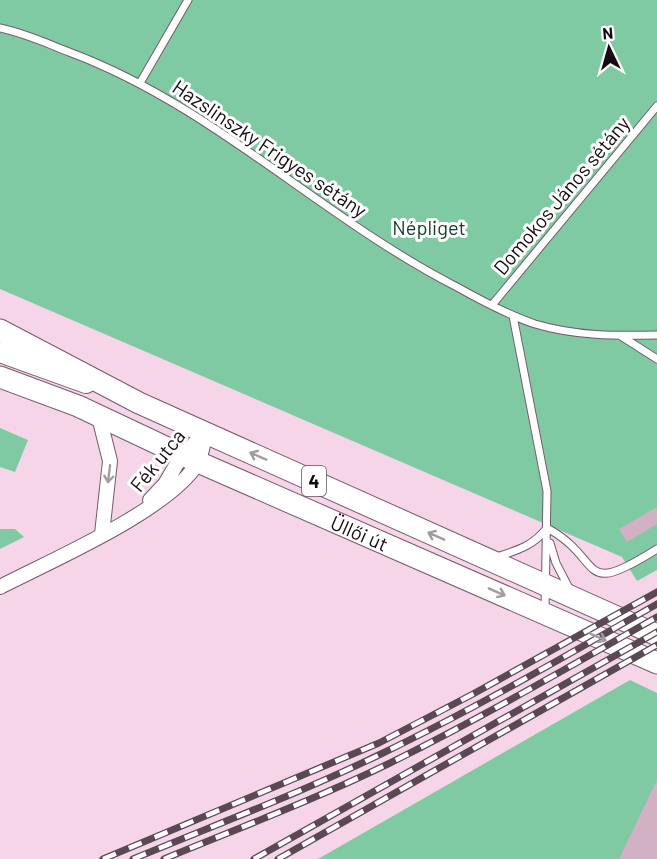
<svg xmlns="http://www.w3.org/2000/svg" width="657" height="859" viewBox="0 0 657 859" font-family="Barlow,sans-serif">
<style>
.green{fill:#7fcaa2}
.building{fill:#d2b1c4}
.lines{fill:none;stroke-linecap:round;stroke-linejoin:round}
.service-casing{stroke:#76596b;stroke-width:9}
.minor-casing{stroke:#76596b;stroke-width:16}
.secondary-casing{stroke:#76596b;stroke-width:22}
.primary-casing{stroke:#76596b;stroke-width:23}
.service{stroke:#fff;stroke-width:7}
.minor{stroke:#fff;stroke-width:14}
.secondary{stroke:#fff;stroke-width:20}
.primary{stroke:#fff;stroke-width:21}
.rail-casing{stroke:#5a4853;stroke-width:7}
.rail{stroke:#fff;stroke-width:4.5;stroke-dasharray:14;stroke-linecap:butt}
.oneway{stroke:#a19da0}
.labels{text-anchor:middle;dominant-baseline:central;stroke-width:6;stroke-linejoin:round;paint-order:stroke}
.shield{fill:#fff;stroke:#5b5458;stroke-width:1.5}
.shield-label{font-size:18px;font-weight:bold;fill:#150a11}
.street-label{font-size:20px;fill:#150a11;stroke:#fff}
.park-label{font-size:20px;fill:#0e3d28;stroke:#fff}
</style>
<rect width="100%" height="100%" fill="#f7d5e9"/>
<!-- green -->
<path class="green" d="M 0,0 L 657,0 L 657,570 L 637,581 L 622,557 L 0,289 Z
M 0,428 L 28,440 L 15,472 L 0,467 Z
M 0,529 L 15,529 L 24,537 L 0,549 Z
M 630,680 L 657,693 L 657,859 L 318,859 Z"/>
<!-- building -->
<path class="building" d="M 657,507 L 657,524 L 627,542 L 619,529 Z
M 657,780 L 657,859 L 619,859 Z"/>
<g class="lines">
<defs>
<path id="service" d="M 0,28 C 24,33 46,43 69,52 C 212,105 322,218 457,287 C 482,301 508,315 535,324 C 575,336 616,336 657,335
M 140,83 L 188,0
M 492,305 L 657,106
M 513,316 L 547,491 L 545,610
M 621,336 L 657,359
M 547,528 C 606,560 576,600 657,549
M 550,543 L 556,563 L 570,590
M 497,557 C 518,550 533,546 547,528"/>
<path id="minor" d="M 99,417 L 110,461 L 102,534
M 150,500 L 165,484 L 182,455 L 206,433
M 0,587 C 52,560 167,511 197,464 C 202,455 203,442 206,433"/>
<path id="secondary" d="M 0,352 L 86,383"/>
<g id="primary">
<path d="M 0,330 L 139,403 L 657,635"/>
<path id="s1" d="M 0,377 L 78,406 L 182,455 L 657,663"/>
</g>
</defs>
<!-- service casing -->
<use href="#service" class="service-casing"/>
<!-- minor casing -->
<use href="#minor" class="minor-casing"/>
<!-- secondary casing -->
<use href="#secondary" class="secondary-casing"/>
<!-- primary casing -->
<use href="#primary" class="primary-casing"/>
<!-- service -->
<use href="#service" class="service"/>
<!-- minor -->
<use href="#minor" class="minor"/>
<!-- secondary -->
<use href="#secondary" class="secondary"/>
<!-- primary -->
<use href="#primary" class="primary"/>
<defs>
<path id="rail" d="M 103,859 L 379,743 L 473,694 L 657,592
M 133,859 C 217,824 303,792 385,752 C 478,707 567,655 657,604
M 164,859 C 239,828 316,799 390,763 C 481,718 569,667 657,617
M 254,859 L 657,632
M 278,859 L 657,645"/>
</defs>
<!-- rail casing -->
<use href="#rail" class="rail-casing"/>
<!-- rail -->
<use href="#rail" class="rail"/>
</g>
<!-- one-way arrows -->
<defs><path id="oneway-shaft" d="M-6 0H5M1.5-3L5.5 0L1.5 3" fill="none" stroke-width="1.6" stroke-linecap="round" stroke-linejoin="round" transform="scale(1.5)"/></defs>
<g class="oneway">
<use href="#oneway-shaft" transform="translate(258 456) rotate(-156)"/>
<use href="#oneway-shaft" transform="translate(109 474) rotate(97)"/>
<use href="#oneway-shaft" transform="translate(436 536) rotate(-156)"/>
<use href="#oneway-shaft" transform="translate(497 592) rotate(24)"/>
<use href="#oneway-shaft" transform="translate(598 637) rotate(24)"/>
</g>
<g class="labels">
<!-- shield labels -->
<rect class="shield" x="302" y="466" width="24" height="30" rx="4.5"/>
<g class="shield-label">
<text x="314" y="481">4</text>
</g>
<!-- street labels -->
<g class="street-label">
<text transform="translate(270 148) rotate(34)">Hazslinszky Frigyes sétány</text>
<text transform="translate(561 195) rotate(-50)">Domokos János sétány</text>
<text transform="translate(157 460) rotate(-51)">Fék utca</text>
<text stroke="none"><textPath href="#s1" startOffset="392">Üllői út</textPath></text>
</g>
<!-- park labels -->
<g class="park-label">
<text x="429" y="227">Népliget</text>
</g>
</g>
<!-- north arrow -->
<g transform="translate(609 48) rotate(355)" stroke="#ffffff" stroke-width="4.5" paint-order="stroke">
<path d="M0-4.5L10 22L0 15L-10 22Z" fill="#150a11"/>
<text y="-9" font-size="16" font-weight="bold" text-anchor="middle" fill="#150a11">N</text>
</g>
</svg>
